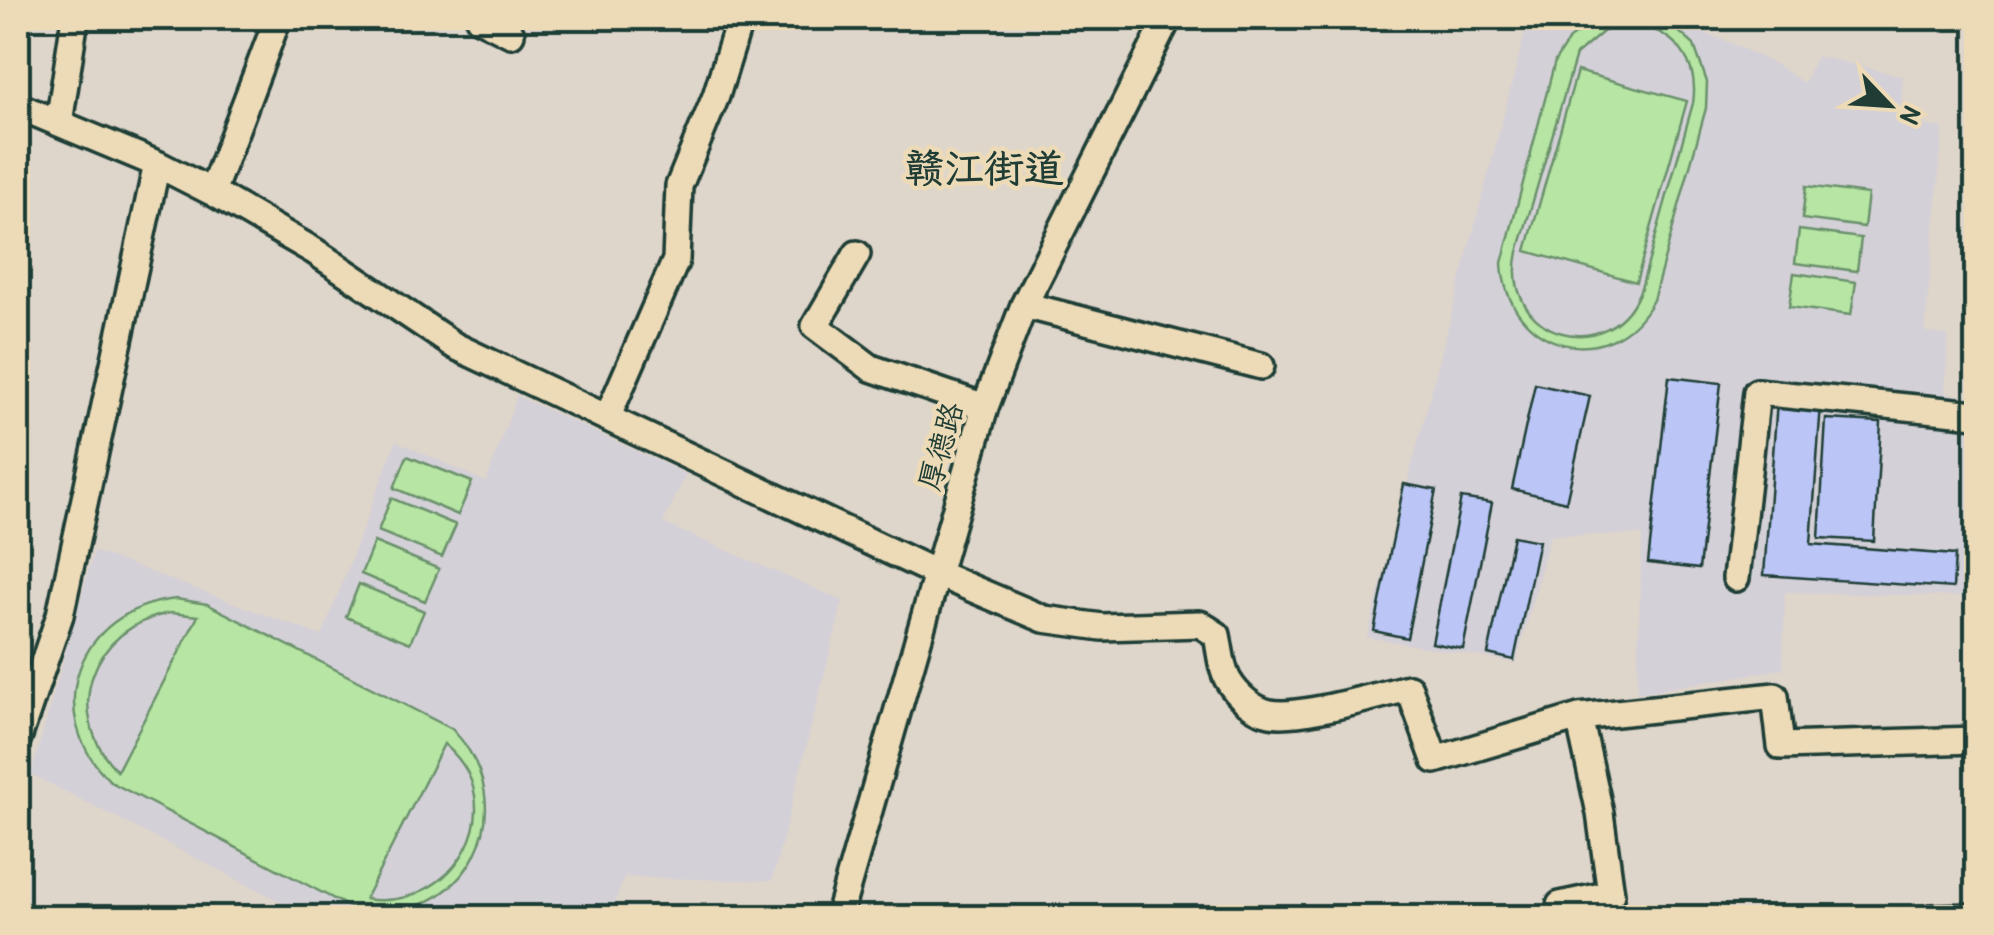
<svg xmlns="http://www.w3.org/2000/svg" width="1994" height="935" viewBox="0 0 1994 935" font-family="'Patrick Hand','LXGW WenKai TC',sans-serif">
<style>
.built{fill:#d4d0d8}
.green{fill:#b7e5a3;stroke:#6b916c;stroke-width:2.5;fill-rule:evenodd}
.building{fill:#bbc6f7;stroke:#1f3d34;stroke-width:2.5}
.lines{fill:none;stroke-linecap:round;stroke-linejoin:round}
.minor-casing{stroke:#1f3d34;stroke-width:32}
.minor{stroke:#eddbb8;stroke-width:25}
.labels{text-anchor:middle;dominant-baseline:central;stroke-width:9;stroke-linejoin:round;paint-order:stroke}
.street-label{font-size:30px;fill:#1f3d34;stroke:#eddbb8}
.district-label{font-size:40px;font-weight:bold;fill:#1f3d34;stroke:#eddbb8}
</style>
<rect width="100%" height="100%" fill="#ded5cb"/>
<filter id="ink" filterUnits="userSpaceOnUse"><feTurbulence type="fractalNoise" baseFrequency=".01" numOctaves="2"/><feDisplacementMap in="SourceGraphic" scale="20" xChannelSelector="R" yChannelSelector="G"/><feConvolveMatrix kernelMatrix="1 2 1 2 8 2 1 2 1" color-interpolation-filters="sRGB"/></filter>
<g filter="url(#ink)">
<!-- built -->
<path class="built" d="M 1529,18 L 1662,18 L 1731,43 L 1773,63 L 1804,83 L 1816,56 L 1903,76 L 1900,122 L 1943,128 L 1925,332 L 1948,336 L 1945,393 L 1976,399 L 1976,531 L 1969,597 L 1785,592 L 1783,669 L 1637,693 L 1642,535 L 1550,535 L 1516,663 L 1367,637 Z
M 517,396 L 686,474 L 663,523 L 843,601 L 772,881 L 624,877 L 610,917 L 503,918 L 484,911 L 480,918 L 311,917 L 31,774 L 94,551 L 322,636 L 396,441 L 486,482 Z"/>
<!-- green -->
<path class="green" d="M 1598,18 L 1665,19 L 1694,45 L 1707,82 L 1706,108 L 1653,300 C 1610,379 1506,351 1502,263 L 1555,61 L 1569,39 ZM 1639,25 C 1678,34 1699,64 1693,103 L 1642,285 C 1614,370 1499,339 1518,252 L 1576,55 L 1604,31 Z
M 1577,71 L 1687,101 L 1636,282 L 1526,251 Z
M 1806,186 L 1868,194 L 1864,227 L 1802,219 Z
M 1799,230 L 1861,238 L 1857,271 L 1795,263 Z
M 1794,273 L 1856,282 L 1851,315 L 1789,307 Z
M 407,456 L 472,482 L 458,515 L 394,488 Z
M 391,498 L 456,525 L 442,557 L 378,531 Z
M 374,542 L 439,569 L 425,601 L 361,574 Z
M 359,584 L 424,611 L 410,643 L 346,617 Z
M 176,599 L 207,604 L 452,729 C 528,808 467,926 359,912 L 111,782 C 39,713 78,609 176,599 ZM 170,613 L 198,616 L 117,771 C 61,711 91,628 170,613 ZM 444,744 C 517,805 454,913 365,899 Z"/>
<!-- building -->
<path class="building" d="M 1669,377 L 1721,383 L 1699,569 L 1648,563 Z
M 1535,384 L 1590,396 L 1566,502 L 1512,489 Z
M 1777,401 L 1821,404 L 1811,544 L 1955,555 L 1953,588 L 1764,575 Z
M 1826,419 L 1881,422 L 1874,541 L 1819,538 Z
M 1404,484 L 1436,490 L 1407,638 L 1374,631 Z
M 1461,498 L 1492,503 L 1463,649 L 1432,643 Z
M 1513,536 L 1539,541 L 1514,660 L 1488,654 Z"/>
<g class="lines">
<defs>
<path id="minor" d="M 479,18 L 511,34
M 18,106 L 157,164 L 212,192 L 314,251 L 455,346 L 938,574 L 1044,619 L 1102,627 L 1200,624 L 1217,635 C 1220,649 1221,668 1228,680 C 1237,695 1253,710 1270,713 C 1300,719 1377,695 1409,688 L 1435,760 L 1579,717
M 59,123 L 75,18
M 212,192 L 278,18
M 857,254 L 815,326 L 871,368 L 985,407
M 1024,305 L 1261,366
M 608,416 L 676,260 L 679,186 L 716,96 L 739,22 L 756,18
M 1736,578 L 1757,392 L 1976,414
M 18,738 L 60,615 L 157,164
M 838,918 L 985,407 L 1024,305 L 1168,18
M 1562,918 L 1560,905 L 1611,894 L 1600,813 L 1579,717 L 1775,696 L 1781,746 L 1976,740
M 1932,918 L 1976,917"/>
</defs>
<!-- minor casing -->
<use href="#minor" class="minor-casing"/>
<!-- minor -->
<use href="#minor" class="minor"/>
</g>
</g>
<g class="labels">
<!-- street labels -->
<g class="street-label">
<text transform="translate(940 446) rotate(-74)">厚德路</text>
</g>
<!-- district labels -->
<g class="district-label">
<text x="984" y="167">赣江街道</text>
</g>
</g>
<!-- margin -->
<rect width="1994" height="935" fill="none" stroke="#eddbb8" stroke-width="60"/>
<rect x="30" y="30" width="1934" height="875" fill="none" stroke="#1f3d34" stroke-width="4" filter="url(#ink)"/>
<!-- north arrow -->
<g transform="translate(1889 105) rotate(115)" stroke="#eddbb8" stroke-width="8" paint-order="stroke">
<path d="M0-8L18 38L0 25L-18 38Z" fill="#1f3d34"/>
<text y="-15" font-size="28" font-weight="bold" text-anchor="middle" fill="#1f3d34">N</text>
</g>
</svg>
